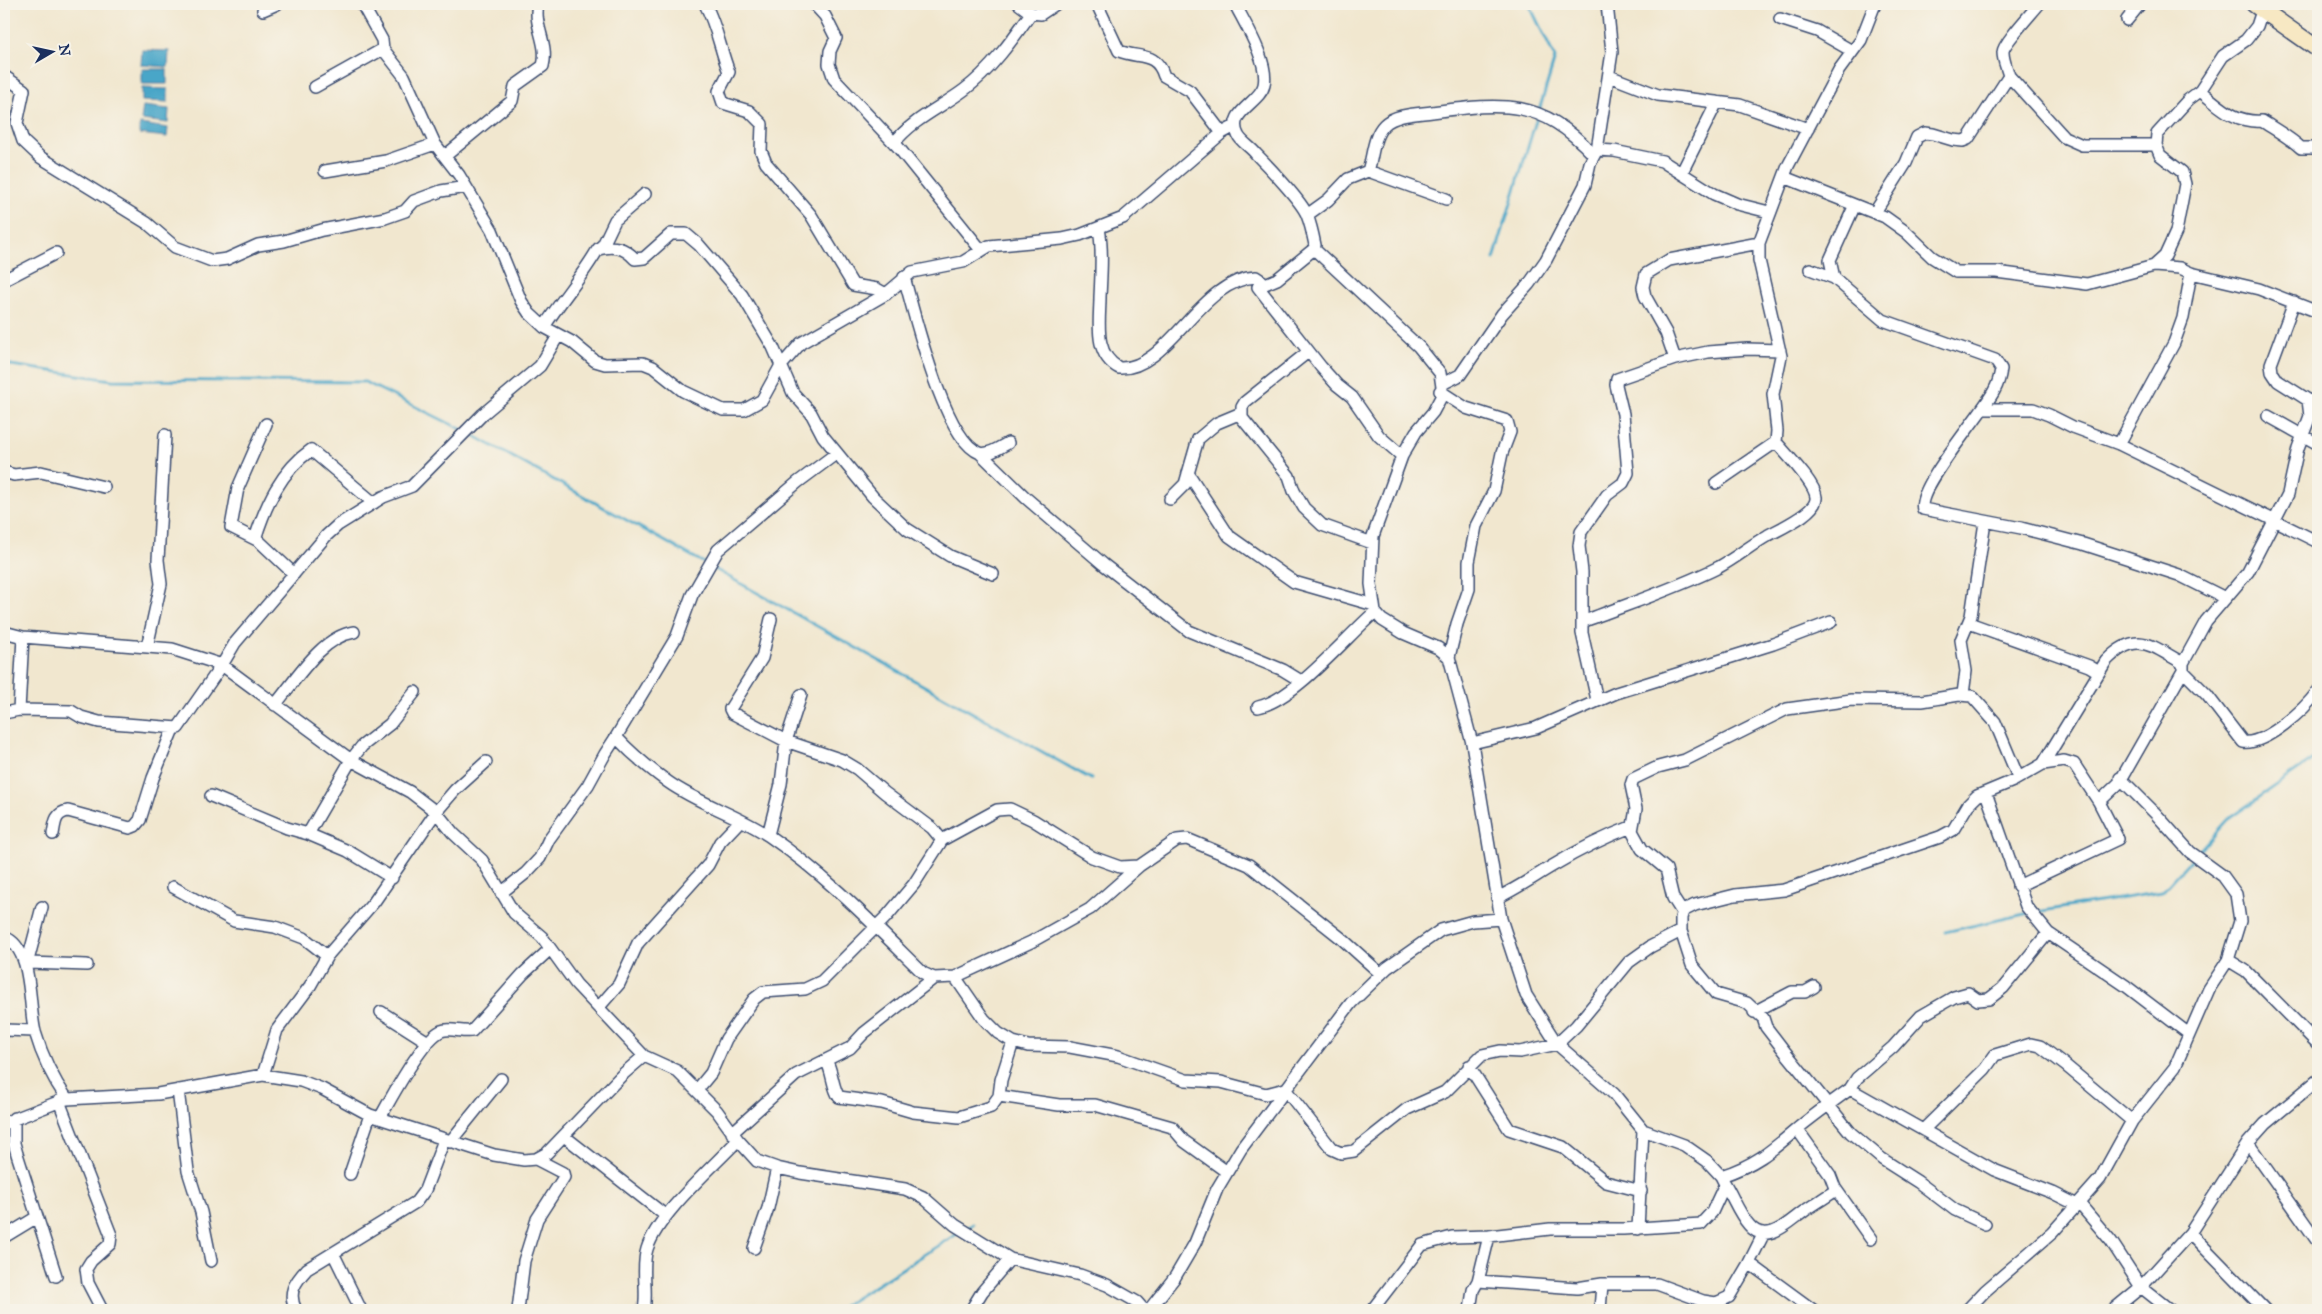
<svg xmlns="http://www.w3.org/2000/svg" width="2322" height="1314" viewBox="0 0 2322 1314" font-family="'IM FELL Great Primer',serif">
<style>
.water{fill:#4aa6c8;stroke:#326a93}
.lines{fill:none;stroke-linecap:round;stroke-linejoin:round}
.stream{stroke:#4aa6c8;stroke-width:3}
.street-casing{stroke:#3b4b6f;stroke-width:14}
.secondary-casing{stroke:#3b4b6f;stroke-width:19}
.street{stroke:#fff;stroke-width:11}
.secondary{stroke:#f7e8c3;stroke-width:16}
</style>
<rect width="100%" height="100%" fill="#f7f3e8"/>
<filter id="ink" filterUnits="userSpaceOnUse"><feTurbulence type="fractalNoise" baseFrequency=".02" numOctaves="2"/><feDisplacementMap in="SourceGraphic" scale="10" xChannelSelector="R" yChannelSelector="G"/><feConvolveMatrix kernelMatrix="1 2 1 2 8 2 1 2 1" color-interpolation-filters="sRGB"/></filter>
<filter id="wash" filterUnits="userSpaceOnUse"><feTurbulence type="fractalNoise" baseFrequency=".0096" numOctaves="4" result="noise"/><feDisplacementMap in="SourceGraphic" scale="20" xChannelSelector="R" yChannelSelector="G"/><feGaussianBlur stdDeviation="1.12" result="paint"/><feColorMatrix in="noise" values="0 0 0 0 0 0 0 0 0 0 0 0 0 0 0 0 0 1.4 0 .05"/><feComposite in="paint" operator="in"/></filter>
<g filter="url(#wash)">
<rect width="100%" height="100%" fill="#f1e7cf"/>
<!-- water -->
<path class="water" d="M 142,50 L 169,51 L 168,67 L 141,65 Z
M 142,69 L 167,69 L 167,84 L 142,84 Z
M 142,88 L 168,89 L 168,102 L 142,101 Z
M 143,106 L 169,109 L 168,123 L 141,120 Z
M 140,124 L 168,128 L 167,137 L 139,134 Z"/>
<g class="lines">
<!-- stream -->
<path class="stream" d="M 1494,259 L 1555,58 L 1529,4
M 4,364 L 112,380 L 365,382 L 463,430
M 469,433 L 706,564
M 711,567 L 1091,779
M 2197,853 L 2227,820 L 2318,756
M 2036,912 L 2162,892 L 2193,858
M 1945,932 L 2029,913
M 966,1229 L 973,1224
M 837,1310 L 960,1232"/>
</g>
</g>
<g filter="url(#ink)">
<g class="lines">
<defs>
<path id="street" d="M 362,4 L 382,40 L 383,49 L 404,76 L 435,144 L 459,175 L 492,230 L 521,301 L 529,313 L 544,327 L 572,342 L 595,361 L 605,364 L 643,363 L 653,367 L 683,391 L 723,410 L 744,410 L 762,400 L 780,367 L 801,343 L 886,294 L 912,272 L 963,262 L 989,246 L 1062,239 L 1080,235 L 1123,218 L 1222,133 L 1235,126
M 705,4 C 717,26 720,49 729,72 L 719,91 L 723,103 L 749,111 L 762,124 L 761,151 L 766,163 L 811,215 L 853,285 L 877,289 L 886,294
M 814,4 L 825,16 L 836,38 L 830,51 L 829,64 L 834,79 L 898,147 L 981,250
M 1019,4 L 1031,13 L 1041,14 L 1056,4
M 1097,4 L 1119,51 C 1139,59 1156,51 1164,76 L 1190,91 L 1222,133
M 1235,4 C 1245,24 1269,62 1264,85 C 1260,103 1226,112 1238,135 C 1241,142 1251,147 1256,154 C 1268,166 1302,202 1307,215 C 1311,225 1313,235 1315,245 L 1314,249 L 1419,347 L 1440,373 L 1442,387 L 1441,397 L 1433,412 L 1416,432 L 1402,456 L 1373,536 L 1371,584 L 1375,612 L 1382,620 L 1403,633 L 1438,648 L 1449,657 L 1472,743 L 1501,919 L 1526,995 L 1557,1044 L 1614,1094 L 1643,1130 L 1684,1145 L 1707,1161 L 1721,1176 C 1755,1165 1770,1152 1797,1129 C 1814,1115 1832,1102 1850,1089 L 1994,1170 L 2053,1193 L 2083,1208 L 2111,1241 L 2141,1287 L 2170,1310
M 263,10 L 277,4
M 1780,19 L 1817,31 L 1852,51
M 2127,20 L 2140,4
M 4,76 L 24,90 L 17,123 L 23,141 L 40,157 L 147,223 L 175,247 L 212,261 L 227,259 L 258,245 L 284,241 L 322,230 L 385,218 L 405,211 L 414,201 L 441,191 L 466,187
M 1609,76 L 1658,95 L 1740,105 L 1808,129
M 2009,76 L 2064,137 L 2082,145 L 2156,145
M 315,87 L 383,49
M 2200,91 C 2221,107 2234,123 2262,121 C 2276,130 2289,137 2301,148 L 2318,148
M 894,143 C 913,119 940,108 964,90 C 990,71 1013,39 1031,13
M 1597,150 L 1612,52 L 1607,4
M 445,156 L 512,101 L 515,86 L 543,66 C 549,43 533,26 538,4
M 325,171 L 386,161 L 435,144
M 1368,171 C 1373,156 1373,136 1384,125 C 1395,114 1417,114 1432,112 C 1504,103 1540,98 1593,154
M 1682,172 L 1717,102
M 1784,177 L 1885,217 L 1906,232 L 1932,257 L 1956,272 L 1996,272 L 2087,284 L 2154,266 L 2165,256 L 2176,232 L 2185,184 L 2182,172 L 2160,155 L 2156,145 L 2157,134 L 2188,100 L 2200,91 L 2223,56 L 2246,40 L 2257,26 L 2264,5
M 1854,207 L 1830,260 L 1834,278 L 1883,320 L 1995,360 L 2001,369 C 2000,376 1998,384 1994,391 C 1982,414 1915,490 1923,509 L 2021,528 L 2083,544 L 2179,575 L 2225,598
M 1875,212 L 1906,163 L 1917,137 L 1925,133 L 1933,134 L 1953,140 L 1963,141 L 1968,139 L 2009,76 C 2007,68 2003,61 2003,52 C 2003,44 2031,14 2039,4
M 1307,215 L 1328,200 L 1348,179 L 1368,171 L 1446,199
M 1099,228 C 1103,250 1101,275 1100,297 C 1100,321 1093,354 1119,368 C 1168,371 1200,279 1256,277 L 1262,281 L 1258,287
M 598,249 L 603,245 L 615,220 L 645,194
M 2154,266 L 2180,268 L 2191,273 L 2259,289 L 2318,312
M 1810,269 L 1834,278
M 904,277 C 914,312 944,441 980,453 C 989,456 1000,447 1008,443
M 4,280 L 56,253
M 1258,287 L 1321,367 L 1337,385 L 1352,397 L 1379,436 L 1402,456
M 1258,287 L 1277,279 L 1314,249
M 544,327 C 561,300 582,277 598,249 C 614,245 624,247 635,259 L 644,258 L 671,234 L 686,234 L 699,245 L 742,295 L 773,347 L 793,393 L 811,413 L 823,436 L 873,497 L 907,529 L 950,556 L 993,574
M 1308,352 L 1245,402 L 1242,407 L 1242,418 L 1289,476 L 1294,491 L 1304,508 L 1322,525 L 1372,543
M 1675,359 L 1666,333 L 1645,296 L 1643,287 L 1646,274 L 1669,260 L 1759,243
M 1442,384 L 1460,375 L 1502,314 L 1529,284 L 1546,260 L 1585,185 L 1590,163 L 1597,150 L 1614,151 L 1662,161 L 1714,194 L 1737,204 L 1769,212
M 1440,391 L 1466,408 L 1507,421 L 1510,432 L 1502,453 L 1494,491 L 1476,526 L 1469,562 L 1469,589 L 1457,624 L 1449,657
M 1983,409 L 2033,409 L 2049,415 L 2073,427 L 2119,444 L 2318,542
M 2268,416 L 2318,444
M 266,424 L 238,488 L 231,527 L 259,541 L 294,574
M 2119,444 L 2174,343 L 2183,318 L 2191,273
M 837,453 L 798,482 L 718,550 L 692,595 L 677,636 L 616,737 C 632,754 650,769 668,782 C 699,804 738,815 769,836 C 826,875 874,925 923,973 L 934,978 L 955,977 L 984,1019 L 998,1033 L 1013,1042 L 1028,1046 L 1070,1047 L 1118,1056 L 1186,1080 L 1221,1082 L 1266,1094 L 1285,1089 L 1332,1149 L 1341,1153 L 1354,1151 L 1407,1109 L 1445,1092 L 1482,1055 L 1500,1051 L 1520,1052 L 1557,1044 L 1576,1026 L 1629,962 L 1650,947 L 1681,931
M 980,453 L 1026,498 L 1103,564 L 1189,631 L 1283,670 L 1301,681
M 4,472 L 14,475 L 41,472 L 104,487
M 1188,473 L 1229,536 L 1294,582 L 1374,605
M 1716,483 L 1776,442 L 1777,431 L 1773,394 L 1781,356 L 1759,260 L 1759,243 L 1788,166 L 1839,70 L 1861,40 L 1875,4
M 1170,499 L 1185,484 L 1198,439 L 1217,423 L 1241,413
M 255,539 C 266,504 281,471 311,450 L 374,503
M 771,619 L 762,658 L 730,709 L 732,713 L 786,741 L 801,695
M 1582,622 C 1628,604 1675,589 1719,567 C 1736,558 1751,545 1767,536 C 1779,529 1818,512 1816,497 C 1815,483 1785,453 1776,442
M 1969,623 L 2089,666 L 2099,672
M 4,632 L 23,637 L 172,649 L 222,665 L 351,760 L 410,792 L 436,812 L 453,833 L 482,860 L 514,913 L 542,937 L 576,984 L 644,1056
M 147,647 L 161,584 L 158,560 L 165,435
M 2183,671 L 2207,695 L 2243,742 C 2266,745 2305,709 2318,691
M 1963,694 L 1966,671 L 1961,640 L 1971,616 L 1985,522
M 1597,700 L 1582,633 L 1582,572 L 1579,546 L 1581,532 L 1607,495 L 1623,483 L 1628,473 L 1623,414 L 1616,385 L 1617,379 L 1675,359 L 1708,352 L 1747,349 L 1780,350
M 275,705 C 296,680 321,637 354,632
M 1258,707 C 1294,700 1346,637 1375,612
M 19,710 L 23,637
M 4,713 L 19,710 L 71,711 L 81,717 L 99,722 L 178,728 L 222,665 L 235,643 L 326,536 L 338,525 L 383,497 L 412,486 L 483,414 L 540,366 L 558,336
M 1472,743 L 1536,728 L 1616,693 L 1773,644 L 1831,622
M 2043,764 L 2106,661 C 2137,629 2151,646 2183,663
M 1986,793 L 2026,906 L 2048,933 L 2126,986 L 2189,1034
M 211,796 L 287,828 L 308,834 L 351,760 L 362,746 L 390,724 L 415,692
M 53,834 C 55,823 55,813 68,811 L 130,828 L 135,826 L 140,820 L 153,778 L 173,729
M 308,834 L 348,851 L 392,878
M 768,835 L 781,784 L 786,741 L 842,760 L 857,769 L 885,793 L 932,828 L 942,840
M 2018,886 L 2118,839 L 2099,802
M 173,887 L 234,921 L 275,927 L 304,938 L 327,956
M 501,893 L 526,873 L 540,858 L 549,839 L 588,785 L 605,754 L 616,737
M 1497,898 C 1518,888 1535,876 1554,865 C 1579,850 1605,837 1631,827
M 1682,912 L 1673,898 L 1666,869 L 1642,849 L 1632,831 L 1636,809 L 1631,785 L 1633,779 L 1658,767 L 1685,760 L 1787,709 L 1851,700 L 1922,701 L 1959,695 L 1972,696 L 1995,722 L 2018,777
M 4,937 C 34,948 28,1006 35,1032 C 42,1056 53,1079 67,1099 L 158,1094 L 263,1075 L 301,1081 L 322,1089 L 370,1115 L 494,1155 L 524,1160 L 536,1159 L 547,1153 L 622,1075 L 644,1056 L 677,1071 L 717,1111 L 738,1140 L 757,1161 L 777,1168 L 800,1173 L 905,1189 L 923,1197 L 955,1225 L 1010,1259 L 1080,1275 L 1107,1285 L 1137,1302 L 1144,1310
M 2228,960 L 2246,971 L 2318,1044
M 29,963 L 87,965
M 26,968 L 42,907
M 955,977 L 1031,942 L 1090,909 L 1139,866
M 599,1007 L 619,984 L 638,943 L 708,865 L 720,842 L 740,821
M 381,1012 L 428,1042
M 1754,1012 L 1792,992 L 1805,992 L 1814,987
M 4,1030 L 35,1031
M 826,1060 C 833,1072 832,1087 839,1097 L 882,1103 L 913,1112 L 959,1117 L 991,1107 L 999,1096 L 1001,1080 L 1013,1042
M 1469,1066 L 1509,1129 L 1563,1147 L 1606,1182 L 1641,1191
M 263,1075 L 277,1030 L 310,986 L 327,956 L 374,902 L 436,812 L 455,790 L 486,762
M 1850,1089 L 1857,1078 L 1893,1047 L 1921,1016 L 1954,997 L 1968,993 L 1978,1000 L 1989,999 L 2003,988 L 2048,933
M 178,1090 L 188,1171 L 201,1212 L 211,1261
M 697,1090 L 711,1073 L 726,1039 L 754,999 L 763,992 L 805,989 L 822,981 L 887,916 L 914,884 L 942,840 L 997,810 L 1010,809 L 1033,820 L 1092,857 L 1120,867 L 1139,866 L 1177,840 L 1187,839 L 1249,865 L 1341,938 L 1381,974
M 999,1096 L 1059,1105 L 1095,1105 L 1172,1127 L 1184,1141 L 1227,1172
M 59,1101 L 111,1235 L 110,1244 L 91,1261 L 86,1269 L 88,1283 L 102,1310
M 14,1118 L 14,1143 L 17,1154 L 56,1276
M 380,1118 C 391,1098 422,1040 441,1031 C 450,1027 462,1033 472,1031 L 523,974 L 549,950
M 4,1123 L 66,1099
M 1923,1130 L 1985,1069 L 1995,1055 L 2031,1044 L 2040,1046 L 2065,1065 L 2132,1121
M 732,1133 L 796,1075 L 850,1048 L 864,1033 L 934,978
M 564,1136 L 666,1216
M 450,1142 L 501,1079
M 2248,1143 L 2318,1242
M 350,1174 L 370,1115
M 1725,1184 C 1733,1197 1739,1214 1749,1225 C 1766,1246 1789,1222 1803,1212 C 1813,1205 1823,1199 1833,1192 L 1835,1188 L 1830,1175 L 1797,1129
M 1835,1188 L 1871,1239
M 1985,1224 L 1955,1210 L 1918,1182 L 1882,1159 L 1851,1133 L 1786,1053 L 1766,1027 L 1763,1018 L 1747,1003 L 1716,994 L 1692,965 L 1681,931 L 1681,918 L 1683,911 L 1695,905 L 1735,895 L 1784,890 L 1940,837 L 1953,830 L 1968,805 L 1977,796 L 2013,781 L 2043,764 L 2064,761 L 2074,764 L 2099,802 L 2119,783 L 2183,671 L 2183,663 L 2206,621 L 2248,572 L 2288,494 L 2298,448 L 2310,416 L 2308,400 L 2278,381 L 2272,372 L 2271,364 L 2294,302
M 1638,1229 L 1643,1130
M 2190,1233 L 2265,1310
M 4,1237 L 37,1217
M 754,1248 L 768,1208 L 777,1168
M 333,1253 L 361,1310
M 1749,1263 L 1764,1233
M 1478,1281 L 1489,1236
M 296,1310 C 287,1293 295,1282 307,1269 L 416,1202 L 425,1190 L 444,1140
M 518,1310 L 524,1261 L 537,1219 L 564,1177 L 563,1173 L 536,1159
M 644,1310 C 648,1291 641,1268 647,1249 C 658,1214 712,1168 738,1140
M 971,1310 L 982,1292 L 1010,1259
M 1149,1310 L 1175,1277 L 1195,1243 L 1217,1189 L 1241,1149 L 1351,1003 L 1387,968 L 1441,930 L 1473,921 L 1501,919
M 1372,1310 L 1422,1245 L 1433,1242 L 1452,1237 L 1489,1236 L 1550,1229 L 1623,1229 L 1701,1224 L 1712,1212 L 1725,1184 L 1721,1176
M 1470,1310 L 1473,1290 L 1478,1281 L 1577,1288 L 1602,1284 L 1657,1284 L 1703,1301 L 1716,1303 L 1729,1297 L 1749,1263 L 1813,1310
M 1600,1310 L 1602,1284
M 1967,1310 L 1985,1291 L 2052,1233 L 2100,1179 L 2132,1121 L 2175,1067 L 2209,989 L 2228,960 L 2240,921 L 2236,894 L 2223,876 L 2190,852 L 2155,813 L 2120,778
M 2113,1310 L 2141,1287 L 2190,1233 L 2248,1143 L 2265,1124 L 2318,1080"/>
<path id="secondary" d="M 2254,4 L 2318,49"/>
</defs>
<!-- street casing -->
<use href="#street" class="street-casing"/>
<!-- secondary casing -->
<use href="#secondary" class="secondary-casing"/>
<!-- street -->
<use href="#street" class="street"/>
<!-- secondary -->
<use href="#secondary" class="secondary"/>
</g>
</g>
<!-- margin -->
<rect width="2322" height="1314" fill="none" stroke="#f7f3e8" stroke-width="20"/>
<!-- north arrow -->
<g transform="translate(52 52) rotate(81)" stroke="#f7f3e8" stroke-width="4" paint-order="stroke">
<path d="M0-4L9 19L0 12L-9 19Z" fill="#1b2f5e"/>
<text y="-8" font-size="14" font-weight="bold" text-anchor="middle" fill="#1b2f5e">N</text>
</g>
</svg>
